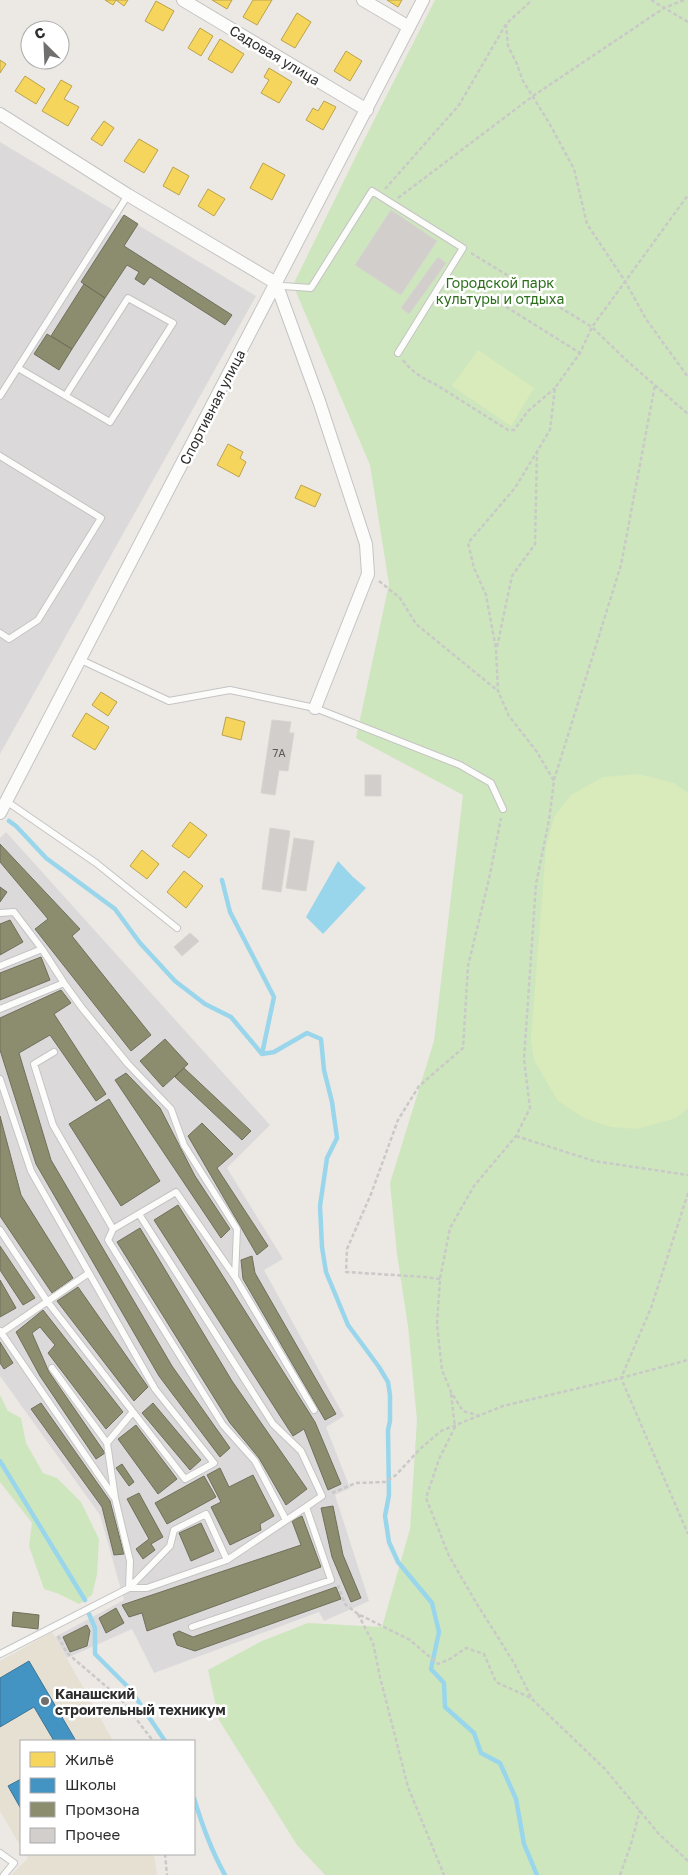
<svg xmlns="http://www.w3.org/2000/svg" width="688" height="1875" viewBox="0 0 688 1875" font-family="'Golos Text',sans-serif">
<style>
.industrial{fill:#dcd9db}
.education{fill:#e6e0d3}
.green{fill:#cee6be}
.pitch{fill:#d9eabb}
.water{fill:#99d6ec}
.homes{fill:#f6d55c;stroke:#baa34e}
.schools{fill:#4393c3;stroke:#3d7596}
.industry{fill:#8c8c6e;stroke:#70705b}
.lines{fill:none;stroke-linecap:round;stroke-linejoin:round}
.stream{stroke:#99d6ec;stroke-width:4.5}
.building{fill:#d1cecb;stroke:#d7d4d0}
.service-casing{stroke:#c5c4c5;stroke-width:8}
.minor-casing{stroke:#c5c4c5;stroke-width:14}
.path{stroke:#c9c9c8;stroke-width:2.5;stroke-dasharray:4 2.5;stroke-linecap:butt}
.service{stroke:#fcfcfb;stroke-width:6}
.minor{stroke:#fcfcfb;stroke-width:12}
.poi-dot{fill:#706f6e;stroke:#fff;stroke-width:2}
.labels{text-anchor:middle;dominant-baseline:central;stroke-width:5;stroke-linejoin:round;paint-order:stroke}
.number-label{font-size:11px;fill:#585857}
.street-label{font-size:14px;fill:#2e2e2e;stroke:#fff}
.park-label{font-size:14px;fill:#2c6e1b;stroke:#fff}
.poi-label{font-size:14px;font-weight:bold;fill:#2e2e2e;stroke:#fff;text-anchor:start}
</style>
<rect width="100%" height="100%" fill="#ece8e4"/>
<!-- industrial -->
<path class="industrial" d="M 0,142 L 256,296 L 0,754 Z
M 6,832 L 270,1125 L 227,1168 L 283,1259 L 264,1270 L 344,1416 L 326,1427 L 350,1488 L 335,1495 L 369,1601 L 324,1621 L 319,1612 L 154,1673 L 132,1629 L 67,1658 L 55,1637 L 124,1600 L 100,1515 L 0,1376 L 0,838 Z"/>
<!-- education -->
<path class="education" d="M 52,1632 L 113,1741 L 21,1741 L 21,1847 L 0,1811 L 0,1661 Z
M 25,1854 L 154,1854 L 157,1875 L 11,1875 L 28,1858 Z"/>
<!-- green -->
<path class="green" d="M 435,0 L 688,0 L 688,1875 L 325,1875 L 297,1845 L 219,1720 L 208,1670 L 262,1641 L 308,1623 L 382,1627 L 410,1529 L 417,1420 L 408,1326 L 397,1254 L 390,1183 L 434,1041 L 463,795 L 356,738 L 389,584 L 370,465 L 293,285 L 359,150 Z
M 0,1395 L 8,1411 L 21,1418 L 26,1443 L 43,1473 L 57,1478 L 81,1502 L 99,1539 L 97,1575 L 92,1595 L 79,1604 L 59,1594 L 44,1589 L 29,1546 L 32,1523 L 0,1482 Z"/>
<!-- pitch -->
<path class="pitch" d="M 478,350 L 534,388 L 511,426 L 452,386 Z
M 639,774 L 674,783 L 688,793 L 688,1108 L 676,1118 L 637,1129 L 611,1127 L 584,1118 L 558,1101 L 534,1060 L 531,1039 L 546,848 L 554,817 L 571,795 L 603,777 Z"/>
<!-- water -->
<path class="water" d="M 338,861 L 353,877 L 366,888 L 323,934 L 306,917 Z"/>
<!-- homes -->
<path class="homes" d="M 105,0 L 128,0 L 124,6 L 116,0 L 113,5 Z
M 212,0 L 232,0 L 227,9 Z
M 253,0 L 272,0 L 257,25 L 243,17 Z
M 387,0 L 402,0 L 398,7 Z
M 156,1 L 174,11 L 163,31 L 145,21 Z
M 297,13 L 311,22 L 295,48 L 281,40 Z
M 200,28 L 213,36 L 201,56 L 188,48 Z
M 220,39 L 244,54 L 232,73 L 208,59 Z
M 346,51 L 362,61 L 350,81 L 334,71 Z
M 0,60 L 6,64 L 0,73 Z
M 269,68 L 292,82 L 279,103 L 261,93 L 269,80 L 264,77 Z
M 25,76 L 45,89 L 36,104 L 15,91 Z
M 61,80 L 72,86 L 64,99 L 79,107 L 68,126 L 42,111 Z
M 324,101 L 336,107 L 323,130 L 306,120 L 313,108 L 318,111 Z
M 104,121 L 114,128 L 102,146 L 91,139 Z
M 139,139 L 158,150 L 144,173 L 124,161 Z
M 263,163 L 285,175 L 272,200 L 250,188 Z
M 173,167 L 189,176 L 179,195 L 163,186 Z
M 208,189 L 225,199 L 214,216 L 198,206 Z
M 228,444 L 243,452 L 240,458 L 246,462 L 239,477 L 217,465 Z
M 301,485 L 321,494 L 315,507 L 295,498 Z
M 101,692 L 117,702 L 108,716 L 92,705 Z
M 86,713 L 109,727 L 95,750 L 72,736 Z
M 226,717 L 245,722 L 241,740 L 222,735 Z
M 190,822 L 207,835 L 189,858 L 172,846 Z
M 142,850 L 159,864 L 147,879 L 130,866 Z
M 184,871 L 203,886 L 186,908 L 167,892 Z"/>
<!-- schools -->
<path class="schools" d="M 29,1661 L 76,1741 L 54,1741 L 34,1707 L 0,1727 L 0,1678 Z
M 21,1779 L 21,1809 L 8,1786 Z"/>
<!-- industry -->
<path class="industry" d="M 124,215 L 138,224 L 124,246 L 232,315 L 225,325 L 150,277 L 144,285 L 135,279 L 139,272 L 127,265 L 105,298 L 81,282 Z
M 84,284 L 105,298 L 72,349 L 51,336 Z
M 47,334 L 72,349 L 59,370 L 34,354 Z
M 0,844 L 80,929 L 72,936 L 151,1035 L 131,1051 L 35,929 L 48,919 L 0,862 Z
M 0,887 L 7,892 L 0,902 Z
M 10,920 L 23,942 L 0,955 L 0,924 Z
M 41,957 L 50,980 L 0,1000 L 0,973 Z
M 61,990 L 71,1003 L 54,1014 L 106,1094 L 96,1101 L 50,1035 L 19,1053 L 51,1160 L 172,1366 L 230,1448 L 220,1457 L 159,1376 L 36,1164 L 0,1050 L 0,1018 Z
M 165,1039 L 188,1064 L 163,1087 L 140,1061 Z
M 184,1068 L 251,1131 L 242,1140 L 175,1077 Z
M 126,1073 L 160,1108 L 195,1176 L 230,1229 L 221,1238 L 115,1080 Z
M 109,1099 L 160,1181 L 121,1206 L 69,1124 Z
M 0,1116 L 21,1195 L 73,1278 L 52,1293 L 0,1216 Z
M 202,1123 L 233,1154 L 217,1168 L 268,1246 L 257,1255 L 188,1136 Z
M 178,1205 L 315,1422 L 341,1484 L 328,1490 L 304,1429 L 293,1436 L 154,1220 Z
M 140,1228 L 232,1381 L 307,1489 L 286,1505 L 259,1458 L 230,1423 L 117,1242 Z
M 0,1246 L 35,1298 L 23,1305 L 0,1270 Z
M 252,1256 L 255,1273 L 336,1414 L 325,1420 L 243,1279 L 241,1260 Z
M 0,1280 L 16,1308 L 0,1317 Z
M 78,1287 L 148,1387 L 134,1401 L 57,1301 Z
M 43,1310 L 123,1412 L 106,1429 L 48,1353 L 55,1345 L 40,1327 L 32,1333 L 49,1372 L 105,1453 L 96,1459 L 40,1376 L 16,1332 Z
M 0,1342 L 13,1363 L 4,1369 L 0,1363 Z
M 41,1403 L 110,1501 L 124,1554 L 114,1555 L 102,1507 L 31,1409 Z
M 153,1403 L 201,1460 L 190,1470 L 142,1413 Z
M 136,1425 L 177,1479 L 158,1494 L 118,1439 Z
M 122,1464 L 134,1482 L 129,1486 L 116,1468 Z
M 220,1468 L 229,1487 L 253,1475 L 274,1516 L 260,1524 L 261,1530 L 230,1545 L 211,1507 L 221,1502 L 207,1475 Z
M 204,1476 L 216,1497 L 167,1524 L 155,1503 Z
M 139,1493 L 163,1537 L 151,1544 L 155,1550 L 143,1559 L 136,1549 L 149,1539 L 127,1499 Z
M 333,1506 L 343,1555 L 361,1598 L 351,1602 L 332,1557 L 321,1508 Z
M 302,1516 L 321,1567 L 147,1631 L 142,1613 L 129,1617 L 122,1605 L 301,1545 L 292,1521 Z
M 201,1523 L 214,1551 L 191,1561 L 179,1533 Z
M 336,1587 L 341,1599 L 195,1651 L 177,1645 L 173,1634 L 179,1631 L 193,1637 Z
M 116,1608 L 124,1623 L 106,1633 L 99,1618 Z
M 13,1612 L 39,1615 L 38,1629 L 12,1626 Z
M 87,1625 L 90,1631 L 87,1646 L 70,1652 L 63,1637 Z"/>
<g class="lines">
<!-- stream -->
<path class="stream" d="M 9,821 L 16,826 L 46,858 L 115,909 L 140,943 L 175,981 L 205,1004 L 231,1017 L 262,1054 L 274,1052 L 307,1033 L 321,1039 L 324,1070 L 332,1102 L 337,1138 L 327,1158 L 320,1206 L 322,1247 L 326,1272 L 348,1325 L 379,1367 L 388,1382 L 390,1395 L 390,1421 L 388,1430 L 389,1495 L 385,1516 L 389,1542 L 398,1562 L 432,1603 L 439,1632 L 431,1669 L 444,1683 L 445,1707 L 474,1733 L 481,1753 L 500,1763 L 516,1799 L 524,1844 L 537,1875
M 222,880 L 230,912 L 274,997 L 262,1054
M 0,1461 L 85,1600
M 89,1614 L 95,1628 L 95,1654 L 130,1689 L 165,1741
M 194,1798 C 202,1825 211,1850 225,1875"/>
</g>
<!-- building -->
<path class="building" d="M 391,210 L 437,241 L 401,295 L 355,265 Z
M 438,257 L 446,263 L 409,314 L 401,308 Z
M 272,720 L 291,722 L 289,733 L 294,733 L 288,771 L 279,770 L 275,795 L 261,793 Z
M 365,775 L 381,775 L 381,796 L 365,796 Z
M 270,828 L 290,831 L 281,892 L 262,889 Z
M 294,838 L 314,841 L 306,891 L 286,888 Z
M 190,933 L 199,941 L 182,956 L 174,947 Z"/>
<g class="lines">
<defs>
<path id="service" d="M 277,284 L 283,286 L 311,288 L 372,191 L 463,248 L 398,353
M 18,368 L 110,422 L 173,323 L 128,298 L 66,395
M 0,396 L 128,195
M 0,456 L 101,518 L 38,620 L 9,639 L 0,633
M 81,660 L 169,701 L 230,690 L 315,708 L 460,765 L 491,783 L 503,809
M 6,801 L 96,863 L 177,928
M 0,913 L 14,912 L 42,949 L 64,983 L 82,1008 L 128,1064 L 171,1109 L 184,1145 L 237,1229 L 235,1277 L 314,1410
M 0,966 L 42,949
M 0,1009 L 64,983
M 54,1052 L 34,1064 L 53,1125 L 113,1229 L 176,1192 L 235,1277
M 0,1079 L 31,1171 L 155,1389 L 214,1463 L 185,1479 L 47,1301 L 0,1230
M 139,1214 L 273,1424 L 301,1451 L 322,1496 L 306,1507
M 113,1229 L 108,1240 L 223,1425 L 255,1461 L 286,1520
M 0,1331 L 114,1497
M 1,1333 L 89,1273
M 52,1368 L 107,1443 L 115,1498 L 130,1561 L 129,1588
M 107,1443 L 132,1413
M 129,1588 L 147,1588 L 227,1560 L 306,1507 L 331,1580 L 192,1627
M 0,1654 L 129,1588 L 170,1546 L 174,1530 L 206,1514 L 227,1560
M 0,1853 L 14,1863 L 4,1875"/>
<path id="minor" d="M 183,0 L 367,110
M 363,0 L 409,27
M 0,114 L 128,195 L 276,283 L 319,401 L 366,544 L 368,574 L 315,708
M 0,813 L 423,0"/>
</defs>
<!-- service casing -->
<use href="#service" class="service-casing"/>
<!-- minor casing -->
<use href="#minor" class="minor-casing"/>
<!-- path -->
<path class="path" d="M 651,0 L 688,22
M 506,24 L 508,46 L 517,64 L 523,81 L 548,121 L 574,169 L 587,224 L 625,281 L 646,319 L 688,377
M 385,189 L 459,105 L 506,24 L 532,0
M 398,198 L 533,96 L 664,8 L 684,0
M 471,253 L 592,327 L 626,360 L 688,414
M 484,293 L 580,353
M 403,360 C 411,371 422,378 435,384 L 508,430 L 514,430 L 528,411 L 555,388
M 379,581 L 400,598 L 416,624 L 498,691
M 497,647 L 512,576 L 535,544 L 537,452
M 554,780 L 621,565 L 655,385
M 516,1136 L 594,1161 L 688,1175
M 688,1193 L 651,1308 L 621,1378 L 688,1534
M 440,1279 L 425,1277 L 346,1272 L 347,1249 L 371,1194 L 398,1120 L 419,1086 L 463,1048 L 468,966 L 489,879 L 501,818
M 451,1394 L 455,1427 L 439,1459 L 426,1498 L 449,1556 L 477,1604 L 514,1663 L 532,1699 L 605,1769 L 659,1834 L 688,1861
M 480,1416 L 463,1411 L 451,1392 L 442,1370 L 437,1324 L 440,1279 L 450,1228 L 474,1186 L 516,1136 L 530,1108 L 524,1059 L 536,884 L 549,820 L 554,781 L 537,752 L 509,716 L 498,691 L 496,649 L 486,595 L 474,568 L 468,543 L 515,488 L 550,430 L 555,388 L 580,353 L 592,327 L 688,195
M 332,1493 L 356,1483 L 385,1482 L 396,1475 L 420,1449 L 441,1431 L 503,1406 L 621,1378 L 688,1360
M 338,1585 L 345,1604 L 358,1614 L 410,1640 L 438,1664 L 450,1659 L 466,1648 L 484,1654 L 496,1682 L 531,1698
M 358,1614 L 373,1643 L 380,1677 L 408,1787 L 444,1875
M 58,1636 L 67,1653 L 121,1699 L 153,1741
M 165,1854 L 167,1875
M 620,1875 L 631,1844 L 640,1810"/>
<!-- service -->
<use href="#service" class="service"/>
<!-- minor -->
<use href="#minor" class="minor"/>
</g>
<!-- markers -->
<circle class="poi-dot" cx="45" cy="1701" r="5"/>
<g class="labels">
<!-- number labels -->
<g class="number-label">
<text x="279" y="752">7А</text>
</g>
<!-- street labels -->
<g class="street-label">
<text transform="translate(275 55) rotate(31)">Садовая улица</text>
<text transform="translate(212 407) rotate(-63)">Спортивная улица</text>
</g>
<!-- park labels -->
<g class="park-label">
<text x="500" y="282">Городской парк<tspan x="500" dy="16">культуры и отдыха</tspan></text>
</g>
<!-- poi labels -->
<g class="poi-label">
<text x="55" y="1693">Канашский<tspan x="55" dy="16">строительный техникум</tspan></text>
</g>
</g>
<!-- legend -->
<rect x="20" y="1740" width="175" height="115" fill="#ffffff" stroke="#ababab"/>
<rect x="30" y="1752" width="25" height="15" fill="#f6d55c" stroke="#ababab"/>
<text x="65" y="1765" font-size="15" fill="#2e2e2e">Жильё</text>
<rect x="30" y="1778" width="25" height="15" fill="#4393c3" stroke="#ababab"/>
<text x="65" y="1790" font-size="15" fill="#2e2e2e">Школы</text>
<rect x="30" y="1802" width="25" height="15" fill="#8c8c6e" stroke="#ababab"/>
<text x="65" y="1815" font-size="15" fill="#2e2e2e">Промзона</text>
<rect x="30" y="1828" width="25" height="15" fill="#d1cecb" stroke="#ababab"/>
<text x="65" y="1840" font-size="15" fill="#2e2e2e">Прочее</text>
<!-- north arrow -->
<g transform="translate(45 45) rotate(336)"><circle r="24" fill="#ffffff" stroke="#ababab"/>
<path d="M0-4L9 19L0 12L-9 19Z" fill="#706f6e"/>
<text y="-8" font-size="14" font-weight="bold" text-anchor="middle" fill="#2e2e2e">С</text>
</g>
</svg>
